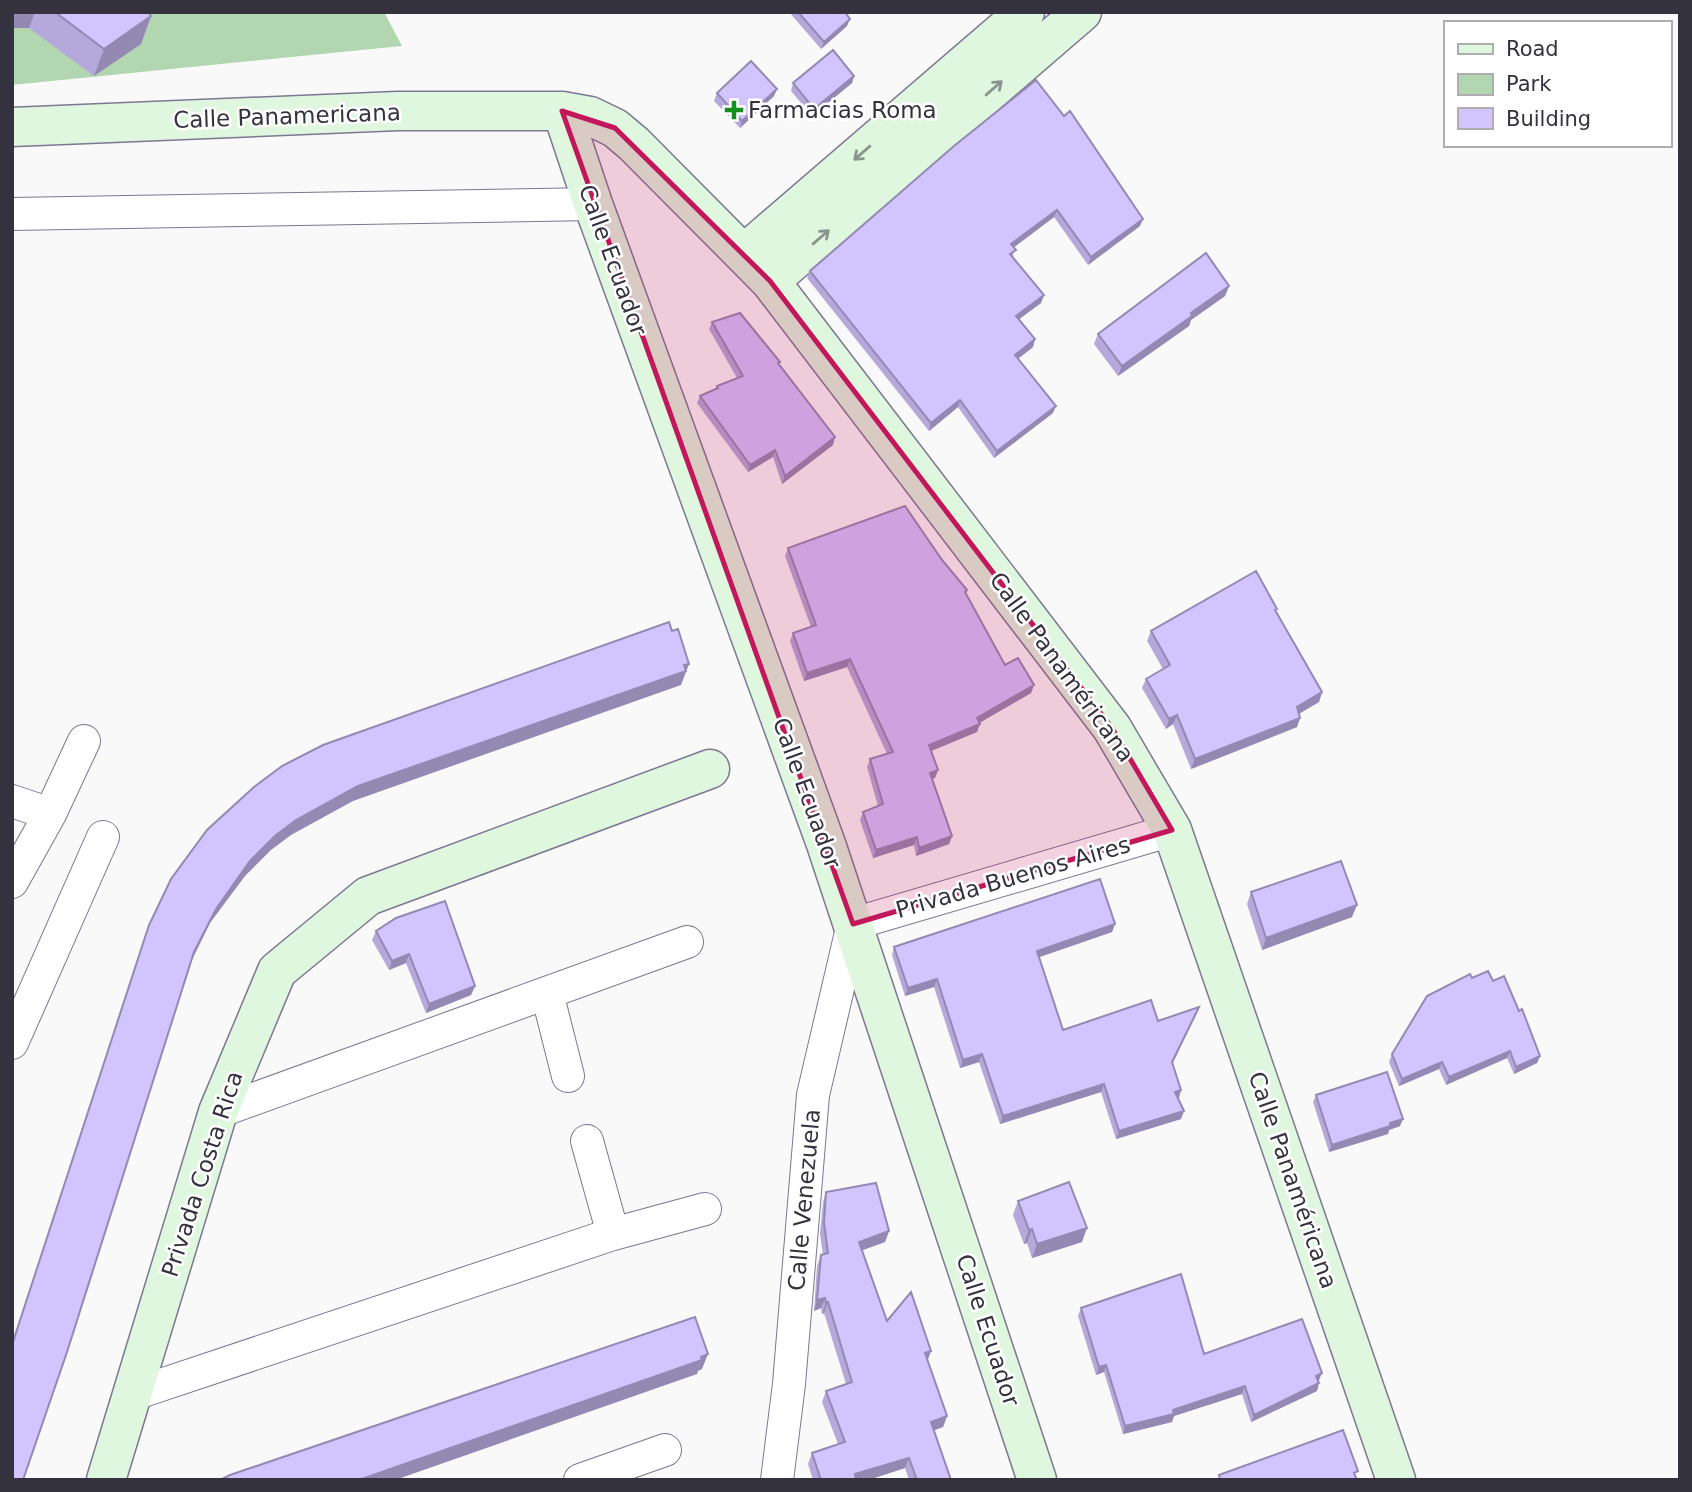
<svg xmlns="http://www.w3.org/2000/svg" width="1692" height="1492" viewBox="0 0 1692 1492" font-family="'DejaVu Sans',sans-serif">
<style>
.green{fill:#b2d7b0}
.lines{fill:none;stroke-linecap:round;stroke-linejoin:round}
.street-casing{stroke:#7d7694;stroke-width:34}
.secondary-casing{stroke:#7d7694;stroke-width:41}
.street{stroke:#fff;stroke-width:32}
.secondary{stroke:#dff7de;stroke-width:38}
.wall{fill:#b5a9db}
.shaded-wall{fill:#9389b2}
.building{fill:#d2c4ff;stroke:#9389b2;stroke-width:2}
.oneway{stroke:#8a948e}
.marked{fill:#c2185b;fill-opacity:0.2;stroke:#c2185b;stroke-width:5;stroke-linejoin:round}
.poi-dot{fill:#148f1d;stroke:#fff;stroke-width:2.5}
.labels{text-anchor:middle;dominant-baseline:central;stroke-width:5;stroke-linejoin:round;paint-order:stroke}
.poi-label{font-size:23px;fill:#35323f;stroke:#fff;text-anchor:start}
.street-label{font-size:23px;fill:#35323f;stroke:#fff}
</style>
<rect width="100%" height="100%" fill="#f9f9f9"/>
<!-- green -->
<path class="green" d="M 12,12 L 384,12 L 402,46 L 12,85 Z"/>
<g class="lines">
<defs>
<path id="street" d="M 12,214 L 593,204
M 12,801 L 50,814
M 12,882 L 50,814 L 84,741
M 547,993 L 568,1076
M 12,1043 L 103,837
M 218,1112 L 687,942
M 587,1141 L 613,1234 L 705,1209
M 131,1395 L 613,1234
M 580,1480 L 665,1450
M 777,1480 L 789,1384 L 813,1095 L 853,924 L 1172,830"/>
<path id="secondary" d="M 562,111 L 593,204 L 826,844 L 1037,1480
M 12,127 L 398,111 L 562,111 L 590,116 L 615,128 L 634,144 L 770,281 L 1112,728 L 1172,830 L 1396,1480
M 745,253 L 1025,12
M 770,281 L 1082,12
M 106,1480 L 218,1112 L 277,971 L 368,896 L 710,769"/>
</defs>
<!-- street casing -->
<use href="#street" class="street-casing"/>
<!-- secondary casing -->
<use href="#secondary" class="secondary-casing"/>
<!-- street -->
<use href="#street" class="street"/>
<!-- secondary -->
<use href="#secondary" class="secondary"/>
</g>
<!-- wall -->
<path class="wall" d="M 12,12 L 148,12 L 151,16 L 141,44 L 94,76 L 29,28 L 12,28 Z
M 789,12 L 845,12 L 847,26 L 821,49 Z
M 854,76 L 852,83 L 812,116 L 791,91 L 793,83 Z
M 717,93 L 774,96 L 740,128 L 714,101 Z
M 954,146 L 1140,226 L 1088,265 L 1054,217 L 1014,247 L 1013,257 L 1044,295 L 1041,303 L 1019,319 L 1035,339 L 1033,347 L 1018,359 L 1053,413 L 994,458 L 958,407 L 929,431 L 807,278 L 810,271 Z
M 1229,286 L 1225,296 L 1191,320 L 1189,326 L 1118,376 L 1094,344 L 1098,334 Z
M 712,322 L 780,362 L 779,364 L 833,445 L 782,484 L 773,457 L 748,472 L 697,403 L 700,396 L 716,389 L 717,386 L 737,378 L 709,329 Z
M 788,548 L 966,594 L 1005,665 L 1034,685 L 1031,693 L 979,723 L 977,732 L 931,751 L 938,770 L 935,778 L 932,779 L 952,836 L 949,844 L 916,856 L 914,845 L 873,858 L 860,820 L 863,812 L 878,806 L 867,767 L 870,759 L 887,754 L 847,667 L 804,681 L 790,641 L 793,633 L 811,627 L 785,556 Z
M 1276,612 L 1322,692 L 1319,702 L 1299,714 L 1300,718 L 1297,727 L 1191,769 L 1173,724 L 1166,729 L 1142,688 L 1146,679 L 1163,669 L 1147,641 L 1151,631 Z
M 1251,892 L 1352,917 L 1262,950 L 1247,904 Z
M 1115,924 L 1112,932 L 1039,957 L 1063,1030 L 1158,1021 L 1199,1007 L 1173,1063 L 1181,1119 L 1116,1139 L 1101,1092 L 1000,1124 L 979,1062 L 960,1068 L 934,987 L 905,996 L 892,955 L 894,947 Z
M 376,931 L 475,986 L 471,995 L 426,1013 L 406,963 L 389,970 L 372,940 Z
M 1472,978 L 1493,981 L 1519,1011 L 1540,1056 L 1537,1063 L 1514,1074 L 1507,1058 L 1446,1085 L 1439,1069 L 1399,1086 L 1389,1062 L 1392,1054 Z
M 1316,1095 L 1400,1126 L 1389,1130 L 1388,1134 L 1329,1152 L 1313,1102 Z
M 826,1192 L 889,1231 L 885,1242 L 862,1250 L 887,1321 L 928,1361 L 947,1416 L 943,1427 L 934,1430 L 951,1480 L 909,1480 L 905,1468 L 868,1480 L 813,1480 L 808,1464 L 812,1453 L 838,1444 L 822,1402 L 826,1391 L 846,1384 L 824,1313 L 822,1314 L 821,1308 L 814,1311 L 817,1266 L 821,1255 L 823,1255 L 820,1234 L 823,1202 Z
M 1018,1201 L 1082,1242 L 1032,1258 L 1027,1243 L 1024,1244 L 1013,1215 Z
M 1081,1308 L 1204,1354 L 1319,1380 L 1317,1391 L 1251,1422 L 1242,1394 L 1174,1416 L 1172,1422 L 1123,1434 L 1104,1372 L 1096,1375 L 1078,1316 Z"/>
<!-- shaded-wall -->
<path class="shaded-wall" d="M 12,12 L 35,12 L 29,28 L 12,28 Z
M 151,16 L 141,44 L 94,76 L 104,49 Z
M 850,19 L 847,26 L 821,49 L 824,42 Z
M 854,76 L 852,83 L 812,116 L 814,109 Z
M 777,89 L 774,96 L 740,128 L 742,121 Z
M 1057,210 L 1054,217 L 1009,251 L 1011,244 Z
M 1143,219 L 1140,226 L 1088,265 L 1091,257 Z
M 1229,286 L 1225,296 L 1191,320 L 1189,326 L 1118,376 L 1122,366 L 1191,313 Z
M 1044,295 L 1041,303 L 1014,323 L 1016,316 Z
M 1035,339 L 1033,347 L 1012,363 L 1015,355 Z
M 960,400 L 958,407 L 929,431 L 931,423 Z
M 1056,406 L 1053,413 L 994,458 L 997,451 Z
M 835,437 L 833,445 L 782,484 L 785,476 Z
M 775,450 L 773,457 L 748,472 L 750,465 Z
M 850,659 L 847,667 L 804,681 L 807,673 Z
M 689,664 L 681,685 L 353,801 L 291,835 L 271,850 L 245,876 L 210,923 L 189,966 L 194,952 L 216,909 L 250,861 L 276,835 L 296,820 L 358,786 Z
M 1034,685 L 1031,693 L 974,726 L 977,718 Z
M 1322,692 L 1319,702 L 1293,717 L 1297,707 Z
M 1177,715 L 1173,724 L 1166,729 L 1169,719 Z
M 1300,718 L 1297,727 L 1191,769 L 1195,759 Z
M 980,724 L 977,732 L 926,753 L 929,745 Z
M 938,770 L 935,778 L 927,781 L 930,773 Z
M 952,836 L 949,844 L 916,856 L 919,848 Z
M 917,837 L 914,845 L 873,858 L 876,850 Z
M 1357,905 L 1352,917 L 1262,950 L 1266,938 Z
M 1115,924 L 1112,932 L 1034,959 L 1037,951 Z
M 409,954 L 406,963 L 389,970 L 392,961 Z
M 937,979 L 934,987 L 905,996 L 908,988 Z
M 475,986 L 471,995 L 426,1013 L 429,1004 Z
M 1199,1007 L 1196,1015 L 1169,1070 L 1172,1062 Z
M 1510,1051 L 1507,1058 L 1446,1085 L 1449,1077 Z
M 982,1054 L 979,1062 L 960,1068 L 963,1060 Z
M 1540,1056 L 1537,1063 L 1514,1074 L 1516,1067 Z
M 1442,1062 L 1439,1069 L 1399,1086 L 1402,1079 Z
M 1104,1084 L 1101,1092 L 1000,1124 L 1003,1116 Z
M 1181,1090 L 1179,1098 L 1172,1100 L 1175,1092 Z
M 1184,1111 L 1181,1119 L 1116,1139 L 1119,1131 Z
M 1403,1119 L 1400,1126 L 1389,1130 L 1388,1134 L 1329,1152 L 1332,1145 Z
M 1087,1228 L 1082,1242 L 1032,1258 L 1037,1244 Z
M 1032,1229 L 1027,1243 L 1024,1244 L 1029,1230 Z
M 889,1231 L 885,1242 L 855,1253 L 859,1242 Z
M 825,1298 L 821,1308 L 814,1311 L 817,1300 Z
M 828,1302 L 824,1313 L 822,1314 L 826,1303 Z
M 931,1351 L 927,1362 L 925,1353 Z
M 708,1354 L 702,1369 L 698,1371 L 697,1374 L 395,1480 L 359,1480 Z
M 1106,1365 L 1104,1372 L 1096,1375 L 1099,1367 Z
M 1322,1373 L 1319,1380 L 1313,1383 L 1316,1376 Z
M 1319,1383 L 1317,1391 L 1251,1422 L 1254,1415 Z
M 1245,1386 L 1242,1394 L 1174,1416 L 1172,1422 L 1123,1434 L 1125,1426 Z
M 947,1416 L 943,1427 L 927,1433 L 931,1422 Z
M 909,1458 L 905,1468 L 868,1480 L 852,1480 L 855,1474 Z"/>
<!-- building -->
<path class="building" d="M 55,12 L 148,12 L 151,16 L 104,49 Z
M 798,12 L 845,12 L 850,19 L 824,42 Z
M 833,50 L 854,76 L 814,109 L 793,83 Z
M 751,61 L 777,89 L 742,121 L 717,93 Z
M 1036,80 L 1064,116 L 1070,111 L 1143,219 L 1091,257 L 1057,210 L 1011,244 L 1016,250 L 1010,254 L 1044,295 L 1016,316 L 1035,339 L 1015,355 L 1056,406 L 997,451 L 960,400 L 931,423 L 810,271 L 954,146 Z
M 1206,253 L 1229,286 L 1191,313 L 1192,316 L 1122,366 L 1098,334 Z
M 740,313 L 780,362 L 778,363 L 835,437 L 785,476 L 775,450 L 750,465 L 700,396 L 718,388 L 717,386 L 743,376 L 712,322 Z
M 905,506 L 942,560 L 967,590 L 965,592 L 1005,665 L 1018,658 L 1034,685 L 977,718 L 980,724 L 929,745 L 938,770 L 930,773 L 952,836 L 919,848 L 917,837 L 876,850 L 863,812 L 883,804 L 870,759 L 893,752 L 850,659 L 807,673 L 793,633 L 816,625 L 788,548 Z
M 1256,571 L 1277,609 L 1275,610 L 1322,692 L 1297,707 L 1300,718 L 1195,759 L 1177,715 L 1169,719 L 1146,679 L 1170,665 L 1151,631 Z
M 669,622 L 672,631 L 678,629 L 689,664 L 684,665 L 686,671 L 358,786 L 296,820 L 276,835 L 250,861 L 216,909 L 194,952 L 67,1352 L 23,1480 L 12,1480 L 12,1345 L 149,925 L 171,879 L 207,830 L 254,787 L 282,766 L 323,745 Z
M 1341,861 L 1357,905 L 1266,938 L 1251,892 Z
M 1100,879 L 1115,924 L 1037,951 L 1063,1030 L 1151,1000 L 1158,1021 L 1199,1007 L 1172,1062 L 1181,1090 L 1175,1092 L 1184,1111 L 1119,1131 L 1104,1084 L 1003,1116 L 982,1054 L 963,1060 L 937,979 L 908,988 L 894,947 Z
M 445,901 L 475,986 L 429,1004 L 409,954 L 392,961 L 376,931 L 396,918 Z
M 1488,971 L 1493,981 L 1504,976 L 1519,1011 L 1522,1009 L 1540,1056 L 1516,1067 L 1510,1051 L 1449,1077 L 1442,1062 L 1402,1079 L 1392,1054 L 1427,996 L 1470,974 L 1472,978 Z
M 1387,1072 L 1403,1119 L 1390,1123 L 1390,1126 L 1332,1145 L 1316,1095 Z
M 1069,1182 L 1087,1228 L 1037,1244 L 1032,1229 L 1029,1230 L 1018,1201 Z
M 876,1183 L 889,1231 L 859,1242 L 887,1321 L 911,1292 L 931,1351 L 925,1353 L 947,1416 L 931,1422 L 951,1480 L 917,1480 L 909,1458 L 855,1474 L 856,1480 L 821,1480 L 812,1453 L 845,1442 L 826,1391 L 852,1382 L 828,1302 L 826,1303 L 825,1298 L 817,1300 L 821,1255 L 828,1253 L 824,1223 L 826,1192 Z
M 1181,1274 L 1204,1354 L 1302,1319 L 1322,1373 L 1316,1376 L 1319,1383 L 1254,1415 L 1245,1386 L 1173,1410 L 1174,1414 L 1125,1426 L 1106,1365 L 1099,1367 L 1081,1308 Z
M 695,1317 L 708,1354 L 701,1357 L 702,1360 L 359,1480 L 220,1480 L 230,1475 Z
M 1343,1430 L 1358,1471 L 1354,1473 L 1357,1480 L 1220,1480 L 1219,1475 Z"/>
<!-- one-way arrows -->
<defs><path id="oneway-shaft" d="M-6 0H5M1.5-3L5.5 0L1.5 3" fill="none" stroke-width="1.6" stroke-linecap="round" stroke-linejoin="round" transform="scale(1.75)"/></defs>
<g class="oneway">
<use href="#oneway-shaft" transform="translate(994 88) rotate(-41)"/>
<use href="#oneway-shaft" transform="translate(862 153) rotate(139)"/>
<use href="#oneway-shaft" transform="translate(821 237) rotate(-41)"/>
</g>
<!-- marked area -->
<path class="marked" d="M 562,111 L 615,128 L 770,281 L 1112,728 L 1172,830 L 853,924 Z"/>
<!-- markers -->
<path class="poi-dot" d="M730.5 99.5h7v7h7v7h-7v7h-7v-7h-7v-7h7z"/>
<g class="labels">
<!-- poi labels -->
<g class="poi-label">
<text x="748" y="110">Farmacias Roma</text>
</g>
<!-- street labels -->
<g class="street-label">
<text transform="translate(287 116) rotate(-2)">Calle Panamericana</text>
<text transform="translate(613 260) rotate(70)">Calle Ecuador</text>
<text transform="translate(1062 667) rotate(54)">Calle Panaméricana</text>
<text transform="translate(807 793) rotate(70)">Calle Ecuador</text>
<text transform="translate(1013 877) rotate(-16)">Privada Buenos Aires</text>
<text transform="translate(202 1174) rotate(-72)">Privada Costa Rica</text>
<text transform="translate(1293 1180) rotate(71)">Calle Panaméricana</text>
<text transform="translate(804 1200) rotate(-85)">Calle Venezuela</text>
<text transform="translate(988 1330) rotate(72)">Calle Ecuador</text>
</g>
</g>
<!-- border -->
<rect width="1692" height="1492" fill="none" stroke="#35323f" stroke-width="28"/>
<!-- legend -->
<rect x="1444" y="21" width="228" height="126" fill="#ffffff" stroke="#aeadb2" stroke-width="2"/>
<rect x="1458" y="44" width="35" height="10" fill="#dff7de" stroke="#aeadb2" stroke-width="2"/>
<text x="1506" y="56" font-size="21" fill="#35323f">Road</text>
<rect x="1458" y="74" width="35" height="21" fill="#b2d7b0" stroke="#aeadb2" stroke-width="2"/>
<text x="1506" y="91" font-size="21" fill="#35323f">Park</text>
<rect x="1458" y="108" width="35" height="21" fill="#d2c4ff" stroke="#aeadb2" stroke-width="2"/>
<text x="1506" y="126" font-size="21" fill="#35323f">Building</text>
</svg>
